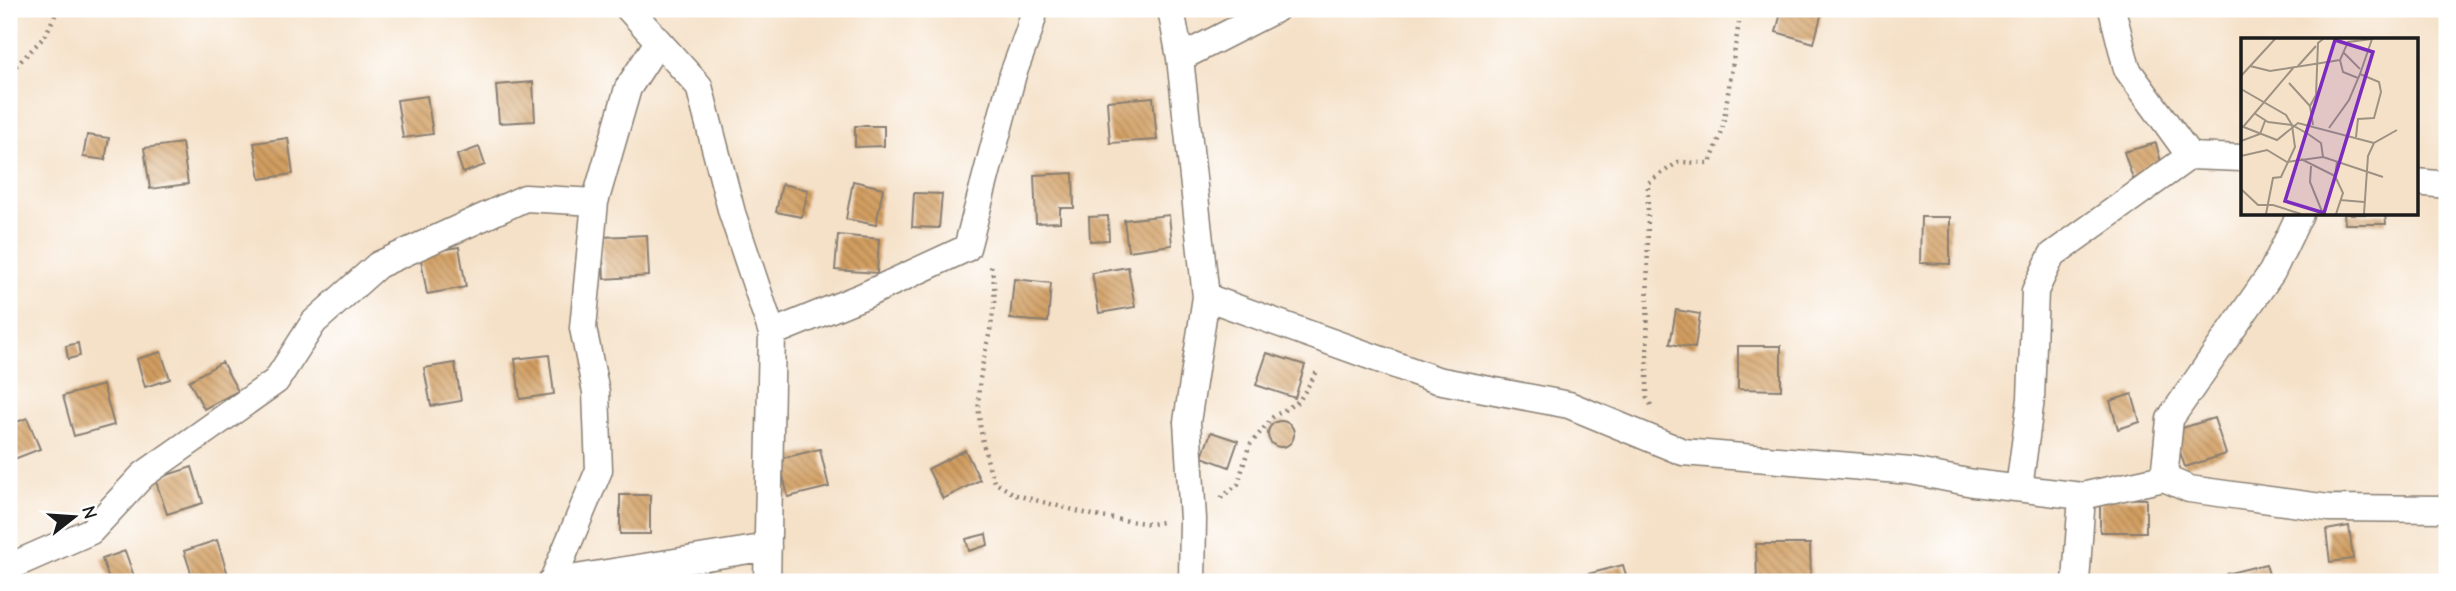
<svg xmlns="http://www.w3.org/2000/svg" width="2456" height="591" viewBox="0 0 2456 591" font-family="'Comic Neue',sans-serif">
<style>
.building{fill:url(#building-back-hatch)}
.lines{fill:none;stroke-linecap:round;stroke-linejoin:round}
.minor-casing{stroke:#887e72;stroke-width:29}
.path{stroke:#887e72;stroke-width:4.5;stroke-dasharray:2 5;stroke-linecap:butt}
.minor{stroke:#fff;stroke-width:26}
.inset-road{fill:none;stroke:#9e9283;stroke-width:2}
.view{fill:#7b2cbf;fill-opacity:0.15;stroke:#7b2cbf;stroke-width:3.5}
.inset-edge{fill:none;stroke:#1c1c1c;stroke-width:3.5}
</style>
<defs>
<pattern id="building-back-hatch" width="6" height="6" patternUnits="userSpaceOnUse" patternTransform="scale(1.75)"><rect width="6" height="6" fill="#d29e61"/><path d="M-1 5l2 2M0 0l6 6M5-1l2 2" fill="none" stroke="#aa804f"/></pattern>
</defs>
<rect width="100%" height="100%" fill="#fff"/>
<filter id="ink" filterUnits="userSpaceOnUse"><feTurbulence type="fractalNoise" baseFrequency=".0143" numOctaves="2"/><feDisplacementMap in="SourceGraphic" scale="14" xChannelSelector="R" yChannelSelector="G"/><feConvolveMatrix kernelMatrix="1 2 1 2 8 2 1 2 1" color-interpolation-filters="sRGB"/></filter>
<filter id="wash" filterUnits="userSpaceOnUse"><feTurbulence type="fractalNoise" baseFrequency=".00686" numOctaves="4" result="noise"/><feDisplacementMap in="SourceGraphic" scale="28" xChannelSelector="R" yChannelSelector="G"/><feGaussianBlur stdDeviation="1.57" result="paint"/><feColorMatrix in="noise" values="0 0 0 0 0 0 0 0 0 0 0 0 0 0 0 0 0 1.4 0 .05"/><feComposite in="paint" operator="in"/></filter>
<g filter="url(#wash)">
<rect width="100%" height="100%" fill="#f5e1c8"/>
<g id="blocks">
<!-- building -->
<path class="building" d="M 1782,9 L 1811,9 L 1822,12 L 1814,43 L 1776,32 Z
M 533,82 L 535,121 L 499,123 L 496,85 Z
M 427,96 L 433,134 L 403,138 L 397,100 Z
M 1153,97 L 1157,140 L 1110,143 L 1107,101 Z
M 855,126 L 884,126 L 884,146 L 855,147 Z
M 87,135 L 109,138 L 105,160 L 83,157 Z
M 288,138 L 293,174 L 260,179 L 254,143 Z
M 182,143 L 188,184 L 150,189 L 144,148 Z
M 2156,143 L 2163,170 L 2133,179 L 2124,152 Z
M 479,147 L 485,165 L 463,173 L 457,155 Z
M 1073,173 L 1074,208 L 1060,208 L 1060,222 L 1036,223 L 1034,175 Z
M 853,181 L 883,188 L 876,225 L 846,219 Z
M 782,184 L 808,190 L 802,217 L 776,212 Z
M 914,193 L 942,194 L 939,228 L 912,227 Z
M 2344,214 L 2385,214 L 2386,224 L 2345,224 Z
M 1169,215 L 1172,245 L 1128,251 L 1124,220 Z
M 1108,216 L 1109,240 L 1090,241 L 1089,217 Z
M 1921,217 L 1950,217 L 1950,264 L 1920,263 Z
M 647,235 L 649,276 L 604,279 L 602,237 Z
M 838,235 L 879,239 L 877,273 L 835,270 Z
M 459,247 L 466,287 L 427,294 L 420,254 Z
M 1128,267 L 1135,307 L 1099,313 L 1092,273 Z
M 1014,279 L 1051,283 L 1048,322 L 1010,319 Z
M 1676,310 L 1700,314 L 1695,348 L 1670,344 Z
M 78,343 L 80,356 L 68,359 L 66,346 Z
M 1738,346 L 1781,346 L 1781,390 L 1738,389 Z
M 161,352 L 170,379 L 145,387 L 137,359 Z
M 1267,353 L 1305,365 L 1295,398 L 1256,385 Z
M 549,355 L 554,394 L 520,399 L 515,359 Z
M 222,362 L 238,391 L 204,409 L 189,381 Z
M 455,363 L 461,401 L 431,406 L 424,368 Z
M 103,385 L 114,425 L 74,436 L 63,396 Z
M 2132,394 L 2140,422 L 2118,429 L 2110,401 Z
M 27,418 L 40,449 L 9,461 L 9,425 Z
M 2214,418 L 2226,454 L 2185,467 L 2173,431 Z
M1268 434a13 13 0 1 1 26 0a13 13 0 1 1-26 0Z
M 1211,432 L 1238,441 L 1229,467 L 1202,457 Z
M 820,449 L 829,487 L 788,497 L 779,459 Z
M 965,450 L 980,480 L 943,499 L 928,469 Z
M 192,467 L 203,503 L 167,514 L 155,479 Z
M 620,495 L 650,495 L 650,534 L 620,534 Z
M 2100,498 L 2146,499 L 2146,532 L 2100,532 Z
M 2349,526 L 2353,559 L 2330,562 L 2326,530 Z
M 986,534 L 988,545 L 969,551 L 966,539 Z
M 217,540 L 228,575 L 208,582 L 194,582 L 184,551 Z
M 1756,544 L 1810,544 L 1811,582 L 1757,582 Z
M 125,551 L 136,582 L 110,582 L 102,559 Z
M 2266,564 L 2271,582 L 2228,582 L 2226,574 Z
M 1623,565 L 1628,582 L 1590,582 L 1588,574 Z"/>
</g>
</g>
<g filter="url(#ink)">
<use href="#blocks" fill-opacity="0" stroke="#887e72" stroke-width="2"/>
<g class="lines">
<defs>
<path id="minor" d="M 629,9 L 699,86 L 732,213 L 772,333
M 1171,9 L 1180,58 L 1206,297 L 1187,422 L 1193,519 L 1192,582
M 2112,9 L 2127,69 L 2190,156
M 1180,58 L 1276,9
M 2416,182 L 2447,185
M 1206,297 L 1437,380 L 1569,405 L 1683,452 L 1911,471 L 1973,483 L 2082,496 L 2164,478 L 2189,489 L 2329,508 L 2447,509
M 2164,478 L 2170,419 L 2272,272 L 2300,214
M 2019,488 L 2031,399 L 2035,291 L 2052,255 L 2190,156 L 2242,158
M 9,567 L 91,531 L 143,475 L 276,381 L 314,322 L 378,265 L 525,198 L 595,202
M 551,582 L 768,547
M 552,582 L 599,470 L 596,392 L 583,328 L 595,202 L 628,88 L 658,42
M 767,582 L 772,333 L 863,296 L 967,248 L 1013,74 L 1029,31 L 1035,9
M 2076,582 L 2082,496"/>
</defs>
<!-- minor casing -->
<use href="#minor" class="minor-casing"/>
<!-- path -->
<path class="path" d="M 16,66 L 45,36 L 58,9
M 991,266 C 1001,306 986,339 980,379 C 975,414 983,449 994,482 L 1016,495 L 1100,517 L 1151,524 L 1163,522
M 1651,405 L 1647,398 L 1648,183 L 1678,162 L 1710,163 L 1722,132 L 1741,9
M 1221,498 L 1238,484 L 1249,446 L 1273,417 L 1299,401 L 1318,370"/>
<!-- minor -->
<use href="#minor" class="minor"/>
</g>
</g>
<!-- overview -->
<g transform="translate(2241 38)">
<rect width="177" height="177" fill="#f5e1c8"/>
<path class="inset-road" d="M 102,14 L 119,31M 9,28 L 29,33 L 99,22M 57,28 L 75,8M 0,38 L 34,1M 48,45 L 69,68M 0,51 L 45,77 L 51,87 L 54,109 L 40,139 L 32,140 L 25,176M 13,75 L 27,84 L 51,87 L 67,96 L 80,105 L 82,119 L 142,139M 72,87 L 69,68 L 75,57 L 77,5 L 82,1M 0,88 L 36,102 L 57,85 L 133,105M 2,89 L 53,29M 88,90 L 108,62 L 119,36 L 131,1 L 107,4 L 99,22 L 102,34 L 117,40M 115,99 L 117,81 L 133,80 L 140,54 L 138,44 L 119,36M 0,103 L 19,96 L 24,83M 0,118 L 26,112 L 46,124 L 82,119M 60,121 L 94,138M 70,128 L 69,144 L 82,176M 0,151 L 17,167 L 32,167 L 60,176M 99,162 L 123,164M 95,176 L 102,155 L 94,138 L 96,124M 123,176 L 127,118 L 133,105 L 156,92"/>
<path class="view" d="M 94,2 L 132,14 L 83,175 L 44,163 Z"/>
<rect width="177" height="177" class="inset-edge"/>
</g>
<!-- margin -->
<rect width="2456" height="591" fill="none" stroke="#fff" stroke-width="35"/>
<!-- north arrow -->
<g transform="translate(74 517) rotate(73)" stroke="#ffffff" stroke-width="5" paint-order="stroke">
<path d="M0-5L12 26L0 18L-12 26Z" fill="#1c1c1c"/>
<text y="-10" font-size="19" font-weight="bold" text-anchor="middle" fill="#1c1c1c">N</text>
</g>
</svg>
